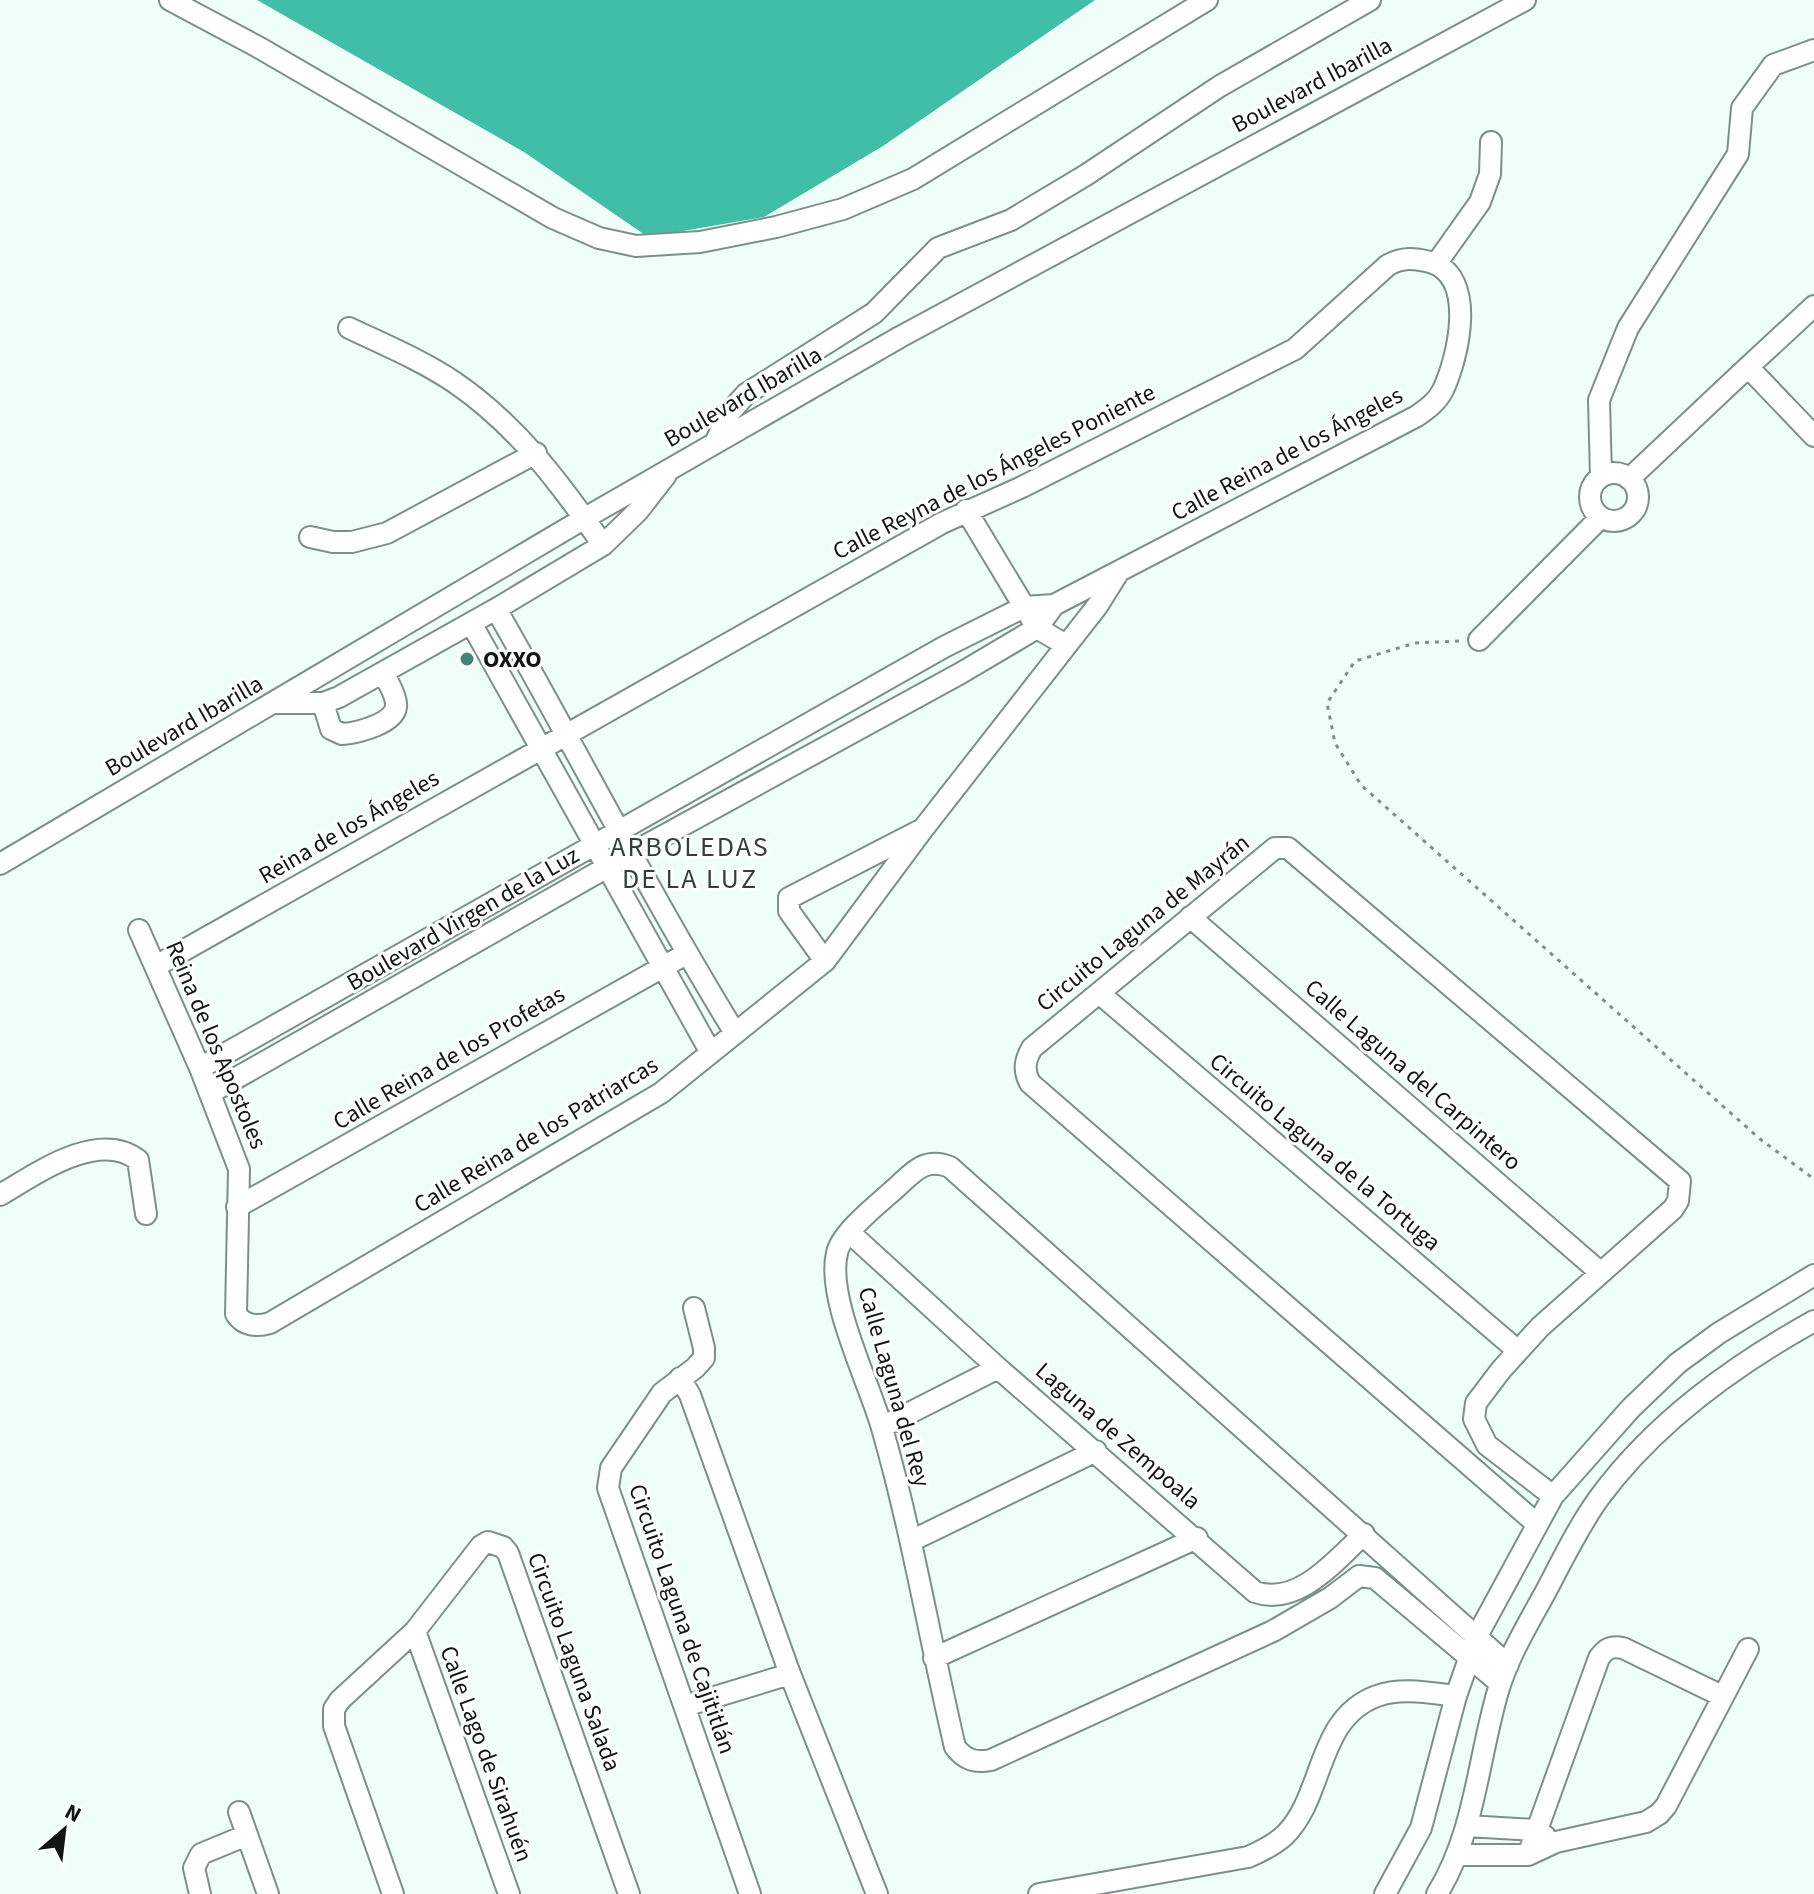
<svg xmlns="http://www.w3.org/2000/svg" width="1814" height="1894" viewBox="0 0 1814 1894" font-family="'Source Sans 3',sans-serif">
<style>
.water{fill:#41bea7}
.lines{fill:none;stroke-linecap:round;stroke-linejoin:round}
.minor-casing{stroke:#7b908b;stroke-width:24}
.path{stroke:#818d89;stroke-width:3;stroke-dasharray:4 6;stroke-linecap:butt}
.minor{stroke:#fff;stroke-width:20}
.poi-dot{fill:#428577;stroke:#fff;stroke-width:3}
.labels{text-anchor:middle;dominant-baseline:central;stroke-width:6;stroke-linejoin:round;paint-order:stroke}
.street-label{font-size:24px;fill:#0e1714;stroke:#fff}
.poi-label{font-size:24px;font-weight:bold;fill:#0e1714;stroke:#fff;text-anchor:start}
.quarter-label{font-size:28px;letter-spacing:2px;fill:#2e423d;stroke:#fff}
</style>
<rect width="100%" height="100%" fill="#f0fefa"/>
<!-- water -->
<path class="water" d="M 257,0 L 1095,0 L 883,146 L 764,217 L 648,237 L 524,152 Z"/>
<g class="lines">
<defs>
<path id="minor" d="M 170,0 L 258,47 L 553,218 L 599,238 L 636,246 L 700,242 L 776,227 L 843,209 L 913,179 L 1207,0
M 1436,264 L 1480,202 L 1490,174 L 1491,142
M 349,328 C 385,345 421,360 454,382 C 517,425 560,483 603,545
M 1748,367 L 1814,306
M 715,443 L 730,412 L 746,394 L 874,313 L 938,248 L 1011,220 L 1086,175 L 1220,86 L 1370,0
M1590 497a24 24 0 1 1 48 0a24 24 0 1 1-48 0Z
M 1601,477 L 1599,400 L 1628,328 L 1738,154 L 1742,108 L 1773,65 L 1814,50
M 1629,479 L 1748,367 L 1814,436
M 966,510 L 1037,628 L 1066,645
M 310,537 L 333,542 L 352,542 L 387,533 L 536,453
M 496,609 C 577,750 650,895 735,1033
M 471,623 L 711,1053
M 1479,640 L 1601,517
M 275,703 L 323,703 L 339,697 L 496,609 L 603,545 L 638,511 L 666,475
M 323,703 L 331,729 L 342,734 C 357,733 398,723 396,704 C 396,694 387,682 384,673
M 0,864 L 585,518 L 900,337 L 1525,0
M 1190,917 L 1601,1273
M 139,930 L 200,1068 L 239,1169 L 236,1314 C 244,1326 257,1327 270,1323 L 661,1093 L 825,961 L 923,829 L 1098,605 L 1118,573
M 825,961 L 789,911 L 789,898 L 919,831
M 156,966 L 942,523 L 1022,487 L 1295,349 L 1388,265 C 1403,257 1414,258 1430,262 C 1478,276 1458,358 1443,390 C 1437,402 1427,409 1417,416 L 1054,605 L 1024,607 L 944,647 L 200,1068
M 1099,993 L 1517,1350
M 210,1093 L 632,853 L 961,673 L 1037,628 L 1054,605
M 0,1195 C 36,1174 98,1129 138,1160 L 146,1214
M 237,1207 L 686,954
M 850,1233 L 998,1368 L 1255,1592 C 1298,1607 1336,1560 1364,1534
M 694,1308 L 704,1348 L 704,1358 L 695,1368 L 662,1393 L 611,1468 L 608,1488 L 750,1894
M 680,1378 L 690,1395 L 790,1674 L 877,1894
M 882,1427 L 998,1368
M 1537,1524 L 1030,1083 C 1023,1070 1025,1060 1032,1048 L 1275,848 L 1288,848 L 1680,1181 L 1678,1201 L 1673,1209 L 1540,1327 L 1501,1370 L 1476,1403 L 1474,1419 L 1487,1445 L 1553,1496
M 911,1541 L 1096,1451
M 415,1631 L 509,1894
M 934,1658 L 1197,1538
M 1500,1683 L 1375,1578 L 1359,1576 L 1330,1598 L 1273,1631 L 991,1760 C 975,1763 965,1760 955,1747 C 930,1641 912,1532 882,1428 C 869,1382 826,1298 837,1253 C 841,1232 882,1201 898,1186 C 914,1171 926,1157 950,1167 L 1508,1665
M 685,1706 L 790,1674
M 239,1812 L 268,1894
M 1467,1826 L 1536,1830 L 1545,1836
M 1458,1855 L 1528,1855 L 1556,1842 L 1646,1822 L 1659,1814 L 1666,1806 L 1748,1649
M 1528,1855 L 1599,1658 C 1606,1648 1611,1646 1623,1648 L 1722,1696
M 200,1894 L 194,1868 L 201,1854 L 247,1835
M 393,1894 L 334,1726 L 334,1709 L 340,1700 L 415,1631 L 481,1546 L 488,1542 L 503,1547 L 508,1553 L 629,1894
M 1039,1894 L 1248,1857 C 1262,1851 1274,1845 1285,1835 C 1325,1795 1316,1718 1377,1696 C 1402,1687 1430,1693 1456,1696
M 1385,1894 L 1421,1828 L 1456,1696 L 1477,1636 L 1553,1496 L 1631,1408 L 1678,1363 L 1719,1333 L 1814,1275
M 1437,1894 C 1475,1833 1478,1759 1498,1691 C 1508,1657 1528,1624 1545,1593 C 1562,1561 1578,1527 1599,1498 C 1655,1422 1733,1366 1814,1321"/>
</defs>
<!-- minor casing -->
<use href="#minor" class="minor-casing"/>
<!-- path -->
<path class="path" d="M 1459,641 L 1415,643 L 1355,661 L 1327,703 L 1335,743 L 1361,785 L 1760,1139 L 1814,1179"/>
<!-- minor -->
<use href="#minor" class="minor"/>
</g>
<!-- markers -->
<circle class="poi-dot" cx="467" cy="659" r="8"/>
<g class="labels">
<!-- street labels -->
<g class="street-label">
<text transform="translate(1312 85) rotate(-28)">Boulevard Ibarilla</text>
<text transform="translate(743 397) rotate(-30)">Boulevard Ibarilla</text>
<text transform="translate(1287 454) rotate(-28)">Calle Reina de los Ángeles</text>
<text transform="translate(994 472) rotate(-27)">Calle Reyna de los Ángeles Poniente</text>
<text transform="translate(184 726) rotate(-30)">Boulevard Ibarilla</text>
<text transform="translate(349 827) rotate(-30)">Reina de los Ángeles</text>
<text transform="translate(463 919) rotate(-30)">Boulevard Virgen de la Luz</text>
<text transform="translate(1143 923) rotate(-39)">Circuito Laguna de Mayrán</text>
<text transform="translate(216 1045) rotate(67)">Reina de los Apostoles</text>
<text transform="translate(449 1058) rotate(-30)">Calle Reina de los Profetas</text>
<text transform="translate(1413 1075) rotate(41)">Calle Laguna del Carpintero</text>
<text transform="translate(536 1135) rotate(-31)">Calle Reina de los Patriarcas</text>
<text transform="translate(1325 1152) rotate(40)">Circuito Laguna de la Tortuga</text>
<text transform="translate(894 1387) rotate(74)">Calle Laguna del Rey</text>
<text transform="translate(1118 1436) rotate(41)">Laguna de Zempoala</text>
<text transform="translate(682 1619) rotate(71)">Circuito Laguna de Cajititlán</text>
<text transform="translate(574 1662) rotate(70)">Circuito Laguna Salada</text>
<text transform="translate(486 1754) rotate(70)">Calle Lago de Sirahuén</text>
</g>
<!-- poi labels -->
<g class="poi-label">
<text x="483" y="659">OXXO</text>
</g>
<!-- quarter labels -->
<g class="quarter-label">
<text x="690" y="847">ARBOLEDAS<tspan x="690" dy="32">DE LA LUZ</tspan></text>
</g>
</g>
<!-- north arrow -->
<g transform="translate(64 1830) rotate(28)" stroke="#ffffff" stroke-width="6" paint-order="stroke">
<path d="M0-6L14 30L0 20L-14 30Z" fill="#0e1714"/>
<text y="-12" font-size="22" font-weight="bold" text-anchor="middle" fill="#0e1714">N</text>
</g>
</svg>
